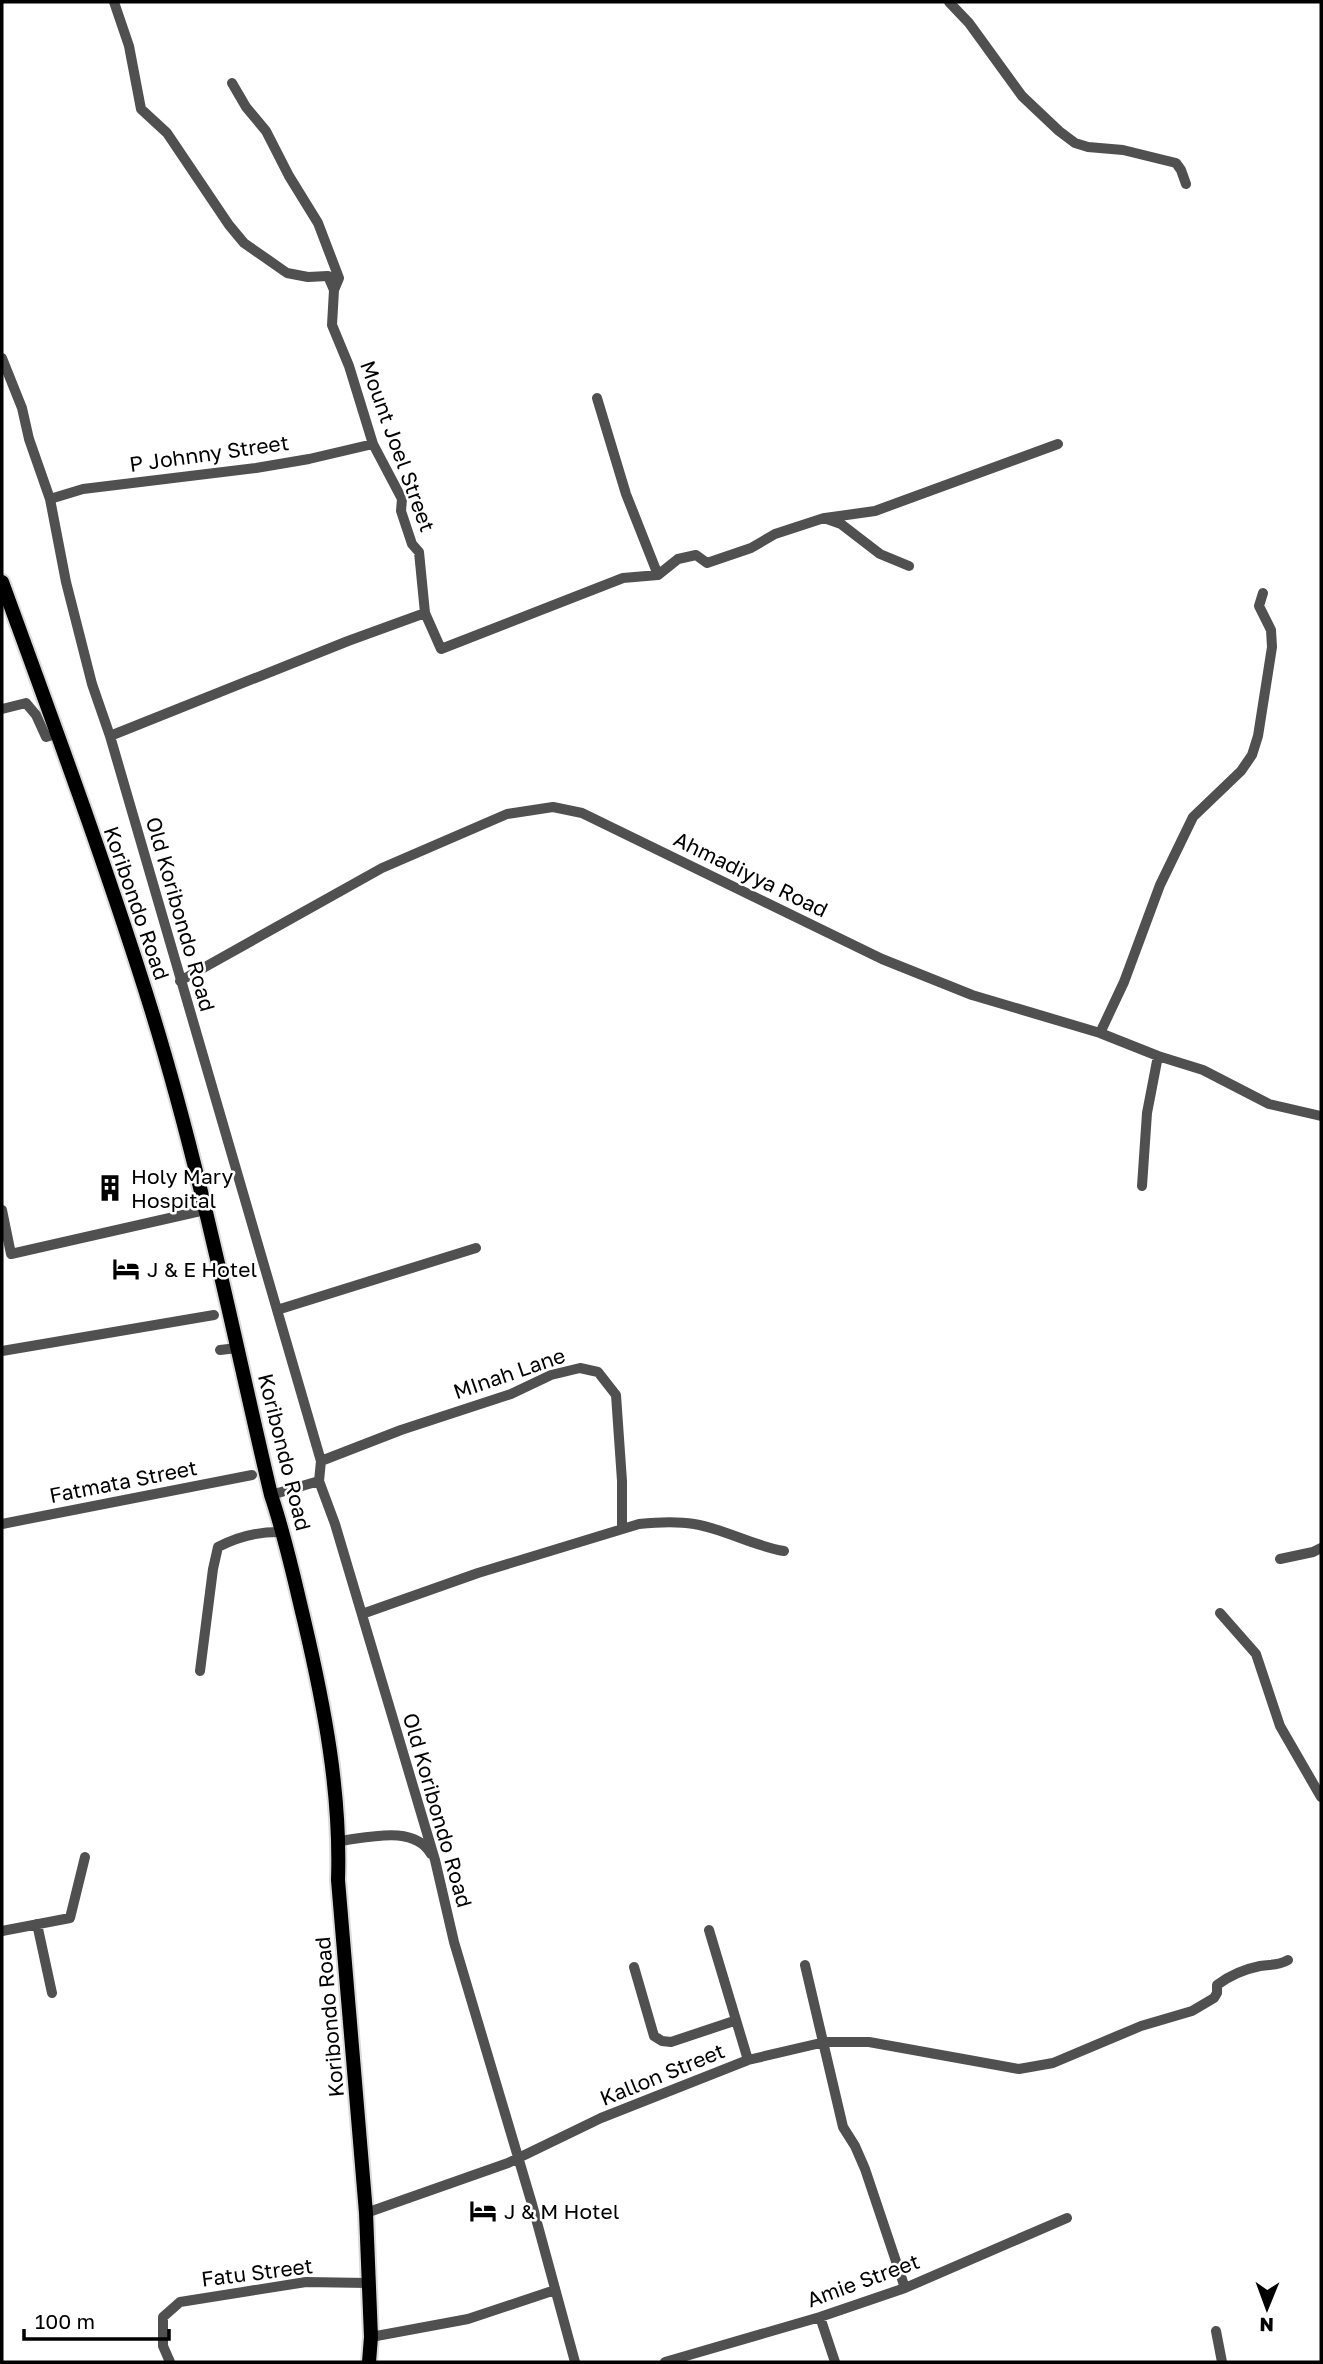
<svg xmlns="http://www.w3.org/2000/svg" width="1323" height="2364" viewBox="0 0 1323 2364" font-family="'Golos Text',sans-serif">
<style>
.lines{fill:none;stroke-linecap:round;stroke-linejoin:round}
.highway-casing{stroke:#dbdbdb;stroke-width:18}
.minor{stroke:#505050;stroke-width:10}
.highway{stroke:#000;stroke-width:14}
.labels{text-anchor:middle;dominant-baseline:central;stroke-width:5;stroke-linejoin:round;paint-order:stroke}
.street-label{font-size:21px;fill:#000;stroke:#fff}
.poi-label{font-size:21px;fill:#000;stroke:#fff;text-anchor:start}
</style>
<rect width="100%" height="100%" fill="#fff"/>
<g class="lines">
<defs>
<path id="highway" d="M 2,582 C 54,725 107,867 152,1012 C 201,1171 233,1334 271,1495 C 285,1536 294,1578 304,1620 C 324,1705 341,1792 338,1880 L 366,2213 L 371,2337 L 369,2362"/>
</defs>
<!-- highway casing -->
<use href="#highway" class="highway-casing"/>
<!-- minor -->
<path class="minor" d="M 114,2 L 129,46 L 141,109 L 167,133 L 229,225 L 244,243 L 287,273 L 308,277 L 328,276 L 334,290 L 332,325 L 349,366 L 373,444 L 402,499 L 401,511 L 412,544 L 419,552 L 425,613
M 949,2 L 969,23 L 1022,96 L 1059,131 L 1075,143 L 1088,147 L 1123,150 L 1176,163 L 1181,170 L 1186,184
M 232,83 L 246,107 L 266,131 L 289,176 L 318,223 L 339,278 L 334,290
M 2,358 L 22,408 L 29,439 L 50,499 L 66,582 L 92,684 L 110,736 L 321,1461 L 319,1481 L 271,1495
M 597,398 L 626,494 L 658,575
M 50,499 L 83,489 L 256,468 L 309,459 L 373,444
M 825,518 L 875,511 L 1058,444
M 2,709 L 26,703 L 36,715 L 46,737 L 58,733
M 110,736 L 348,641 L 425,613 L 441,649 L 623,578 L 658,575 L 678,559 L 696,555 L 707,563 L 751,548 L 775,534 L 824,518 L 841,524 L 880,554 L 909,566
M 180,981 L 382,868 L 507,814 L 553,807 L 582,813 L 882,959 L 972,995 L 1100,1033 L 1158,1056 L 1203,1070 L 1269,1104 L 1321,1116
M 1100,1033 L 1124,982 L 1160,885 L 1193,817 L 1241,771 L 1252,755 L 1258,736 L 1272,647 L 1271,630 L 1259,606 L 1263,593
M 1142,1186 L 1147,1113 L 1158,1056
M 2,1210 L 11,1254 L 205,1210
M 277,1310 L 476,1248
M 220,1350 L 237,1348
M 2,1351 L 214,1315
M 321,1461 L 401,1430 L 511,1394 L 551,1375 L 580,1368 L 598,1372 L 616,1395 L 622,1481 L 622,1528
M 319,1481 L 335,1524 L 435,1860 L 454,1942 L 532,2204 L 575,2362
M 2,1524 L 252,1475
M 1280,1559 L 1313,1552 L 1321,1548
M 1220,1613 L 1256,1654 L 1280,1726 L 1321,1797
M 362,1614 L 478,1573 L 639,1524 C 658,1522 676,1521 694,1524 C 725,1529 753,1546 784,1551
M 200,1671 L 213,1569 L 218,1547 C 239,1536 260,1531 284,1532
M 339,1841 C 367,1838 414,1824 431,1854
M 37,1924 L 52,1993
M 709,1930 L 748,2060
M 2,1931 L 70,1918 L 85,1857
M 805,1965 L 843,2127 L 855,2146 L 865,2169 L 905,2288
M 634,1967 L 654,2036 L 662,2041 L 671,2042 L 734,2021
M 366,2213 L 508,2163 L 601,2118 L 748,2060 L 825,2042 L 869,2042 L 1019,2069 L 1053,2063 L 1141,2026 L 1192,2011 L 1214,1998 L 1217,1993 L 1217,1985 C 1229,1976 1245,1969 1260,1966 C 1271,1964 1278,1966 1288,1960
M 820,2317 L 835,2362
M 1216,2331 L 1222,2362
M 371,2337 L 468,2319 L 555,2290
M 170,2362 L 163,2346 L 163,2317 L 180,2302 L 306,2282 L 368,2283
M 665,2362 L 820,2317 L 905,2288 L 1067,2218"/>
<!-- highway -->
<use href="#highway" class="highway"/>
</g>
<!-- icons -->
<defs>
<symbol id="building-bare" viewBox="-9 -9 18 18"><path d="M-4-6H4V6H1V3H-1V6H-4ZM-2.5-4.3h1.7v1.8h-1.7ZM.8-4.3h1.7v1.8H.8ZM-2.5-1h1.7V.8h-1.7ZM.8-1h1.7V.8H.8Z" fill="#000" stroke="#fff" stroke-width="2.5" paint-order="stroke"/></symbol>
<symbol id="hotel-bare" viewBox="-9 -9 18 18"><path d="M-6-4.5h1.5V1H6V5H4.5V3h-9V5H-6ZM-4 0a1.8 1.8 0 1 1 3.6 0ZM.5 0V-2.5h3Q6-2.5 6 0Z" fill="#000" stroke="#fff" stroke-width="2.5" paint-order="stroke"/></symbol>
</defs>
<g fill-rule="evenodd">
<use href="#building-bare" x="91" y="1169" width="38" height="38"/>
<use href="#hotel-bare" x="107" y="1250" width="38" height="38"/>
<use href="#hotel-bare" x="464" y="2192" width="38" height="38"/>
</g>
<g class="labels">
<!-- street labels -->
<g class="street-label">
<text transform="translate(398 446) rotate(70)">Mount Joel Street</text>
<text transform="translate(209 453) rotate(-8)">P Johnny Street</text>
<text transform="translate(751 874) rotate(26)">Ahmadiyya Road</text>
<text transform="translate(137 903) rotate(71)">Koribondo Road</text>
<text transform="translate(181 914) rotate(74)">Old Koribondo Road</text>
<text transform="translate(509 1373) rotate(-19)">MInah Lane</text>
<text transform="translate(285 1452) rotate(76)">Koribondo Road</text>
<text transform="translate(123 1481) rotate(-11)">Fatmata Street</text>
<text transform="translate(438 1810) rotate(74)">Old Koribondo Road</text>
<text transform="translate(329 2017) rotate(-95)">Koribondo Road</text>
<text transform="translate(662 2074) rotate(-22)">Kallon Street</text>
<text transform="translate(257 2272) rotate(-7)">Fatu Street</text>
<text transform="translate(863 2280) rotate(-20)">Amie Street</text>
</g>
<!-- poi labels -->
<g class="poi-label">
<text x="131" y="1176">Holy Mary<tspan x="131" dy="24">Hospital</tspan></text>
<text x="147" y="1269">J &amp; E Hotel</text>
<text x="504" y="2211">J &amp; M Hotel</text>
</g>
</g>
<!-- border -->
<rect width="1323" height="2364" fill="none" stroke="#000000" stroke-width="7"/>
<!-- north arrow -->
<g transform="translate(1267 2308) rotate(181)" stroke="#ffffff" stroke-width="5" paint-order="stroke">
<path d="M0-5L12 26L0 18L-12 26Z" fill="#000000"/>
<text y="-10" font-size="19" font-weight="bold" text-anchor="middle" fill="#000000">N</text>
</g>
<!-- scale -->
<path d="M24 2329v10h145v-10" fill="none" stroke="#000000" stroke-width="3.5"/>
<text x="35" y="2329" font-size="21" fill="#000000" stroke="#ffffff" stroke-width="5" paint-order="stroke">100 m</text>
</svg>
